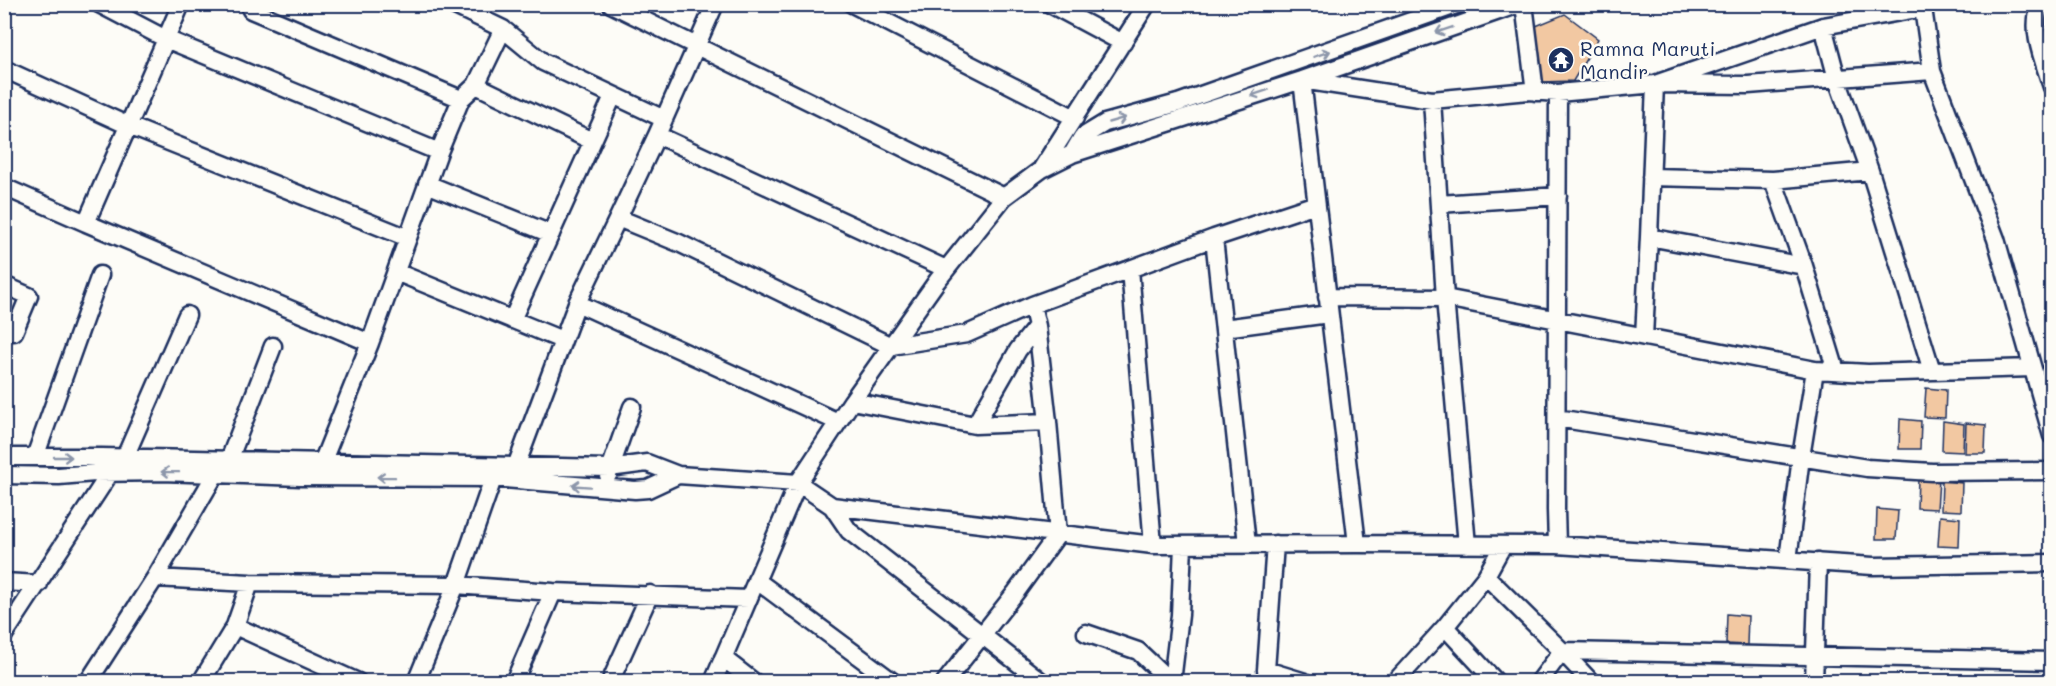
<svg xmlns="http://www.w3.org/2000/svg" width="2056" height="686" viewBox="0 0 2056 686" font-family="Mali,sans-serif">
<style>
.building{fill:#f2c8a2;stroke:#1b2f5e;stroke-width:1.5}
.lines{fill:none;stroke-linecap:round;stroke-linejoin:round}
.minor-casing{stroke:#1b2f5e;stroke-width:21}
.minor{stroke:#fdfcf7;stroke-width:16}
.oneway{stroke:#8c96aa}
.labels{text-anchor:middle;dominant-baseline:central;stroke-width:5;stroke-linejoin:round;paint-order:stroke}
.poi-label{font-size:20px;fill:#1b2f5e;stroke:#fdfcf7;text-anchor:start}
</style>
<rect width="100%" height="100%" fill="#fdfcf7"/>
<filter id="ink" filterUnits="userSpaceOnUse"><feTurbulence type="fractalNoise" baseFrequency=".0167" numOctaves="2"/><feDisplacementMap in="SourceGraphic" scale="12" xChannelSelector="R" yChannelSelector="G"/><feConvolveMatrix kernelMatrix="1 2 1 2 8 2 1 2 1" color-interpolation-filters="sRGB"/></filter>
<g filter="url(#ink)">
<!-- building -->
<path class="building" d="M 1565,14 L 1598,39 L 1573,81 L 1541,82 L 1531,28 Z
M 1926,388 L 1946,390 L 1945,418 L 1924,417 Z
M 1900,419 L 1921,421 L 1920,449 L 1899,449 Z
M 1943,421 L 1964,424 L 1963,452 L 1942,451 Z
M 1966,423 L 1986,425 L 1985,453 L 1965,453 Z
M 1918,478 L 1939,480 L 1937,509 L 1917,508 Z
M 1942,481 L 1962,483 L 1961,511 L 1941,510 Z
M 1877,509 L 1898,511 L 1896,539 L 1876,539 Z
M 1940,516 L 1960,518 L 1959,547 L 1938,546 Z
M 1727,614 L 1748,616 L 1747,645 L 1726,644 Z"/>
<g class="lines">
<defs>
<path id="minor" d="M 181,4 L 166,39 L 439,152
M 451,4 L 503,29 L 543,62 L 664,119
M 611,4 L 1004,197
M 715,4 L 657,135 L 946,269
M 852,4 L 1075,118
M 1050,4 L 1123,43
M 1524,4 L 1535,92
M 2041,4 C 2029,29 2044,62 2052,87
M 251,10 L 461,99
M 4,69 L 129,126 L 408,238
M 1932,71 L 1996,239 L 2052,436
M 476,85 L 592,141
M 1432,100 L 1445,298 L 1467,545
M 657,135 L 618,218 L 679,243 L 891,346 L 967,334 L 1032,305 L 1214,238 L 1316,204
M 1072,154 L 1082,137 L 1105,123 L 1178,103 L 1459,4
M 1042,168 L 1147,4
M 1870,171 L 1932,371
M 1651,177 L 1773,180
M 427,184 L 551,234
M 4,187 L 86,223 L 166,39 L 99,4
M 1439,204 L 1558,196
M 86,223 L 370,343 L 322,463
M 1649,237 L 1655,84 L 1823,26
M 1214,238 L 1247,544
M 1804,266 L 1836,371
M 1130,269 L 1153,545
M 396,272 L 562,340
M 4,285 L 29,296 L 14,332
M 1327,297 L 1445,298 L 1815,370 L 1868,373 L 2032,368
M 577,303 L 618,218
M 512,320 L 613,96
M 1037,326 L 1048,422
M 1224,328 L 1329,314
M 1644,337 L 1649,237 L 1804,266 L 1773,180 L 1870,171 L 1837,79 L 1823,26 L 1923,8 L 1922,4
M 370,343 L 439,152 L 461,99 L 476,85 L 503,29
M 852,401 L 975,425
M 1557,418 L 1867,468 L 1932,472 L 2052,471
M 4,457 L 102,457 L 609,468 L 647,463 L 678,475 L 798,483 L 832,506 L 1153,545 L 1357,544 L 1557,545 L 1873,566 L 2052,563
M 35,457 L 100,275
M 125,457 L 187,315
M 229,460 L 273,346
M 4,475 L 59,476 L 95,473 L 163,472 L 300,477 L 493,478 L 635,490 L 648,489 L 678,475
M 608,475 L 632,407
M 512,477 L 577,303 L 838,422
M 832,506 L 849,531 L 1042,682
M 1275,544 L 1266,670 L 1305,682
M 1357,544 L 1302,80 L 1432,100 L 1528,91 L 1558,93 L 1655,84 L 1748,85 L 1932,71 L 1923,8 L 1926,4
M 1557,545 L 1556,510 L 1558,93
M 1788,560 L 1801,457 L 1815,370
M 1486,576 L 1562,651 L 2052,661
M 155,578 L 250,583 L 456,585 L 553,592 L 748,599
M 756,580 L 893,682
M 4,582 L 39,584
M 235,626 L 358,682
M 1445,627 L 1496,682
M 1086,633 L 1138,651 L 1171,682
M 4,635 L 110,473
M 723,658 L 754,682
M 88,682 L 155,578 L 216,473
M 201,682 L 235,626 L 250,583
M 416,682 L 456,585 L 496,470
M 514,682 L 553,592
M 610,682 L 650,594
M 713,682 L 798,483 L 852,401 L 937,281 L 1004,197 L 1042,169 L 1072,154 L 1302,80 L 1519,4
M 945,682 L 1016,592 L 1058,534 L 1048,422 L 975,425 L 1018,350 L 1037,326 L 1032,305
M 1172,682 L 1180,615 L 1183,545
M 1395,682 L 1445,627 L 1486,576 L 1503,545
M 1539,682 L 1562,651 L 1591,682
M 1814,682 L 1818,562"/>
</defs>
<!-- minor casing -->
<use href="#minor" class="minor-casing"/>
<!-- minor -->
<use href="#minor" class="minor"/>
</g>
<!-- one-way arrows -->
<defs><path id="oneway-shaft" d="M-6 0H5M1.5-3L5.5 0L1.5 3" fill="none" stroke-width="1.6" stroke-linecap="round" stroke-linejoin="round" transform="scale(1.5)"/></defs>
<g class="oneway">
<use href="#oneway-shaft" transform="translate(1444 30) rotate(161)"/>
<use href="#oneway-shaft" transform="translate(1322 54) rotate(-19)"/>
<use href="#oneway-shaft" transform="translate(1259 93) rotate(162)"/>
<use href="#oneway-shaft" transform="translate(1117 120) rotate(-16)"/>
<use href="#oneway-shaft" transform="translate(63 457)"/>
<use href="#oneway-shaft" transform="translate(170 472) rotate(-179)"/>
<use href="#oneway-shaft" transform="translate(386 477) rotate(-179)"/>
<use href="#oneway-shaft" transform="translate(581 486) rotate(-176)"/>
</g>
</g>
<!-- icons -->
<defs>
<symbol id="temple-disc" viewBox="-11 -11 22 22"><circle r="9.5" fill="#1b2f5e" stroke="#fdfcf7"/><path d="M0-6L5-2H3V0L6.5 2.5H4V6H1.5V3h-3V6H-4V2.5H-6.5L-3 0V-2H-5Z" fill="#fff"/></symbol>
</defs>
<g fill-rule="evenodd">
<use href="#temple-disc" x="1546" y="45" width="30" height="30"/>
</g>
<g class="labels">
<!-- poi labels -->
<g class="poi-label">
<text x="1580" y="48">Ramna Maruti<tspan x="1580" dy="23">Mandir</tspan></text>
</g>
</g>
<!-- margin -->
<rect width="2056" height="686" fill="none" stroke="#fdfcf7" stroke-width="24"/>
<rect x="12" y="12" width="2032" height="662" fill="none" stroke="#1b2f5e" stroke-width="2" filter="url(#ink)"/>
</svg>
